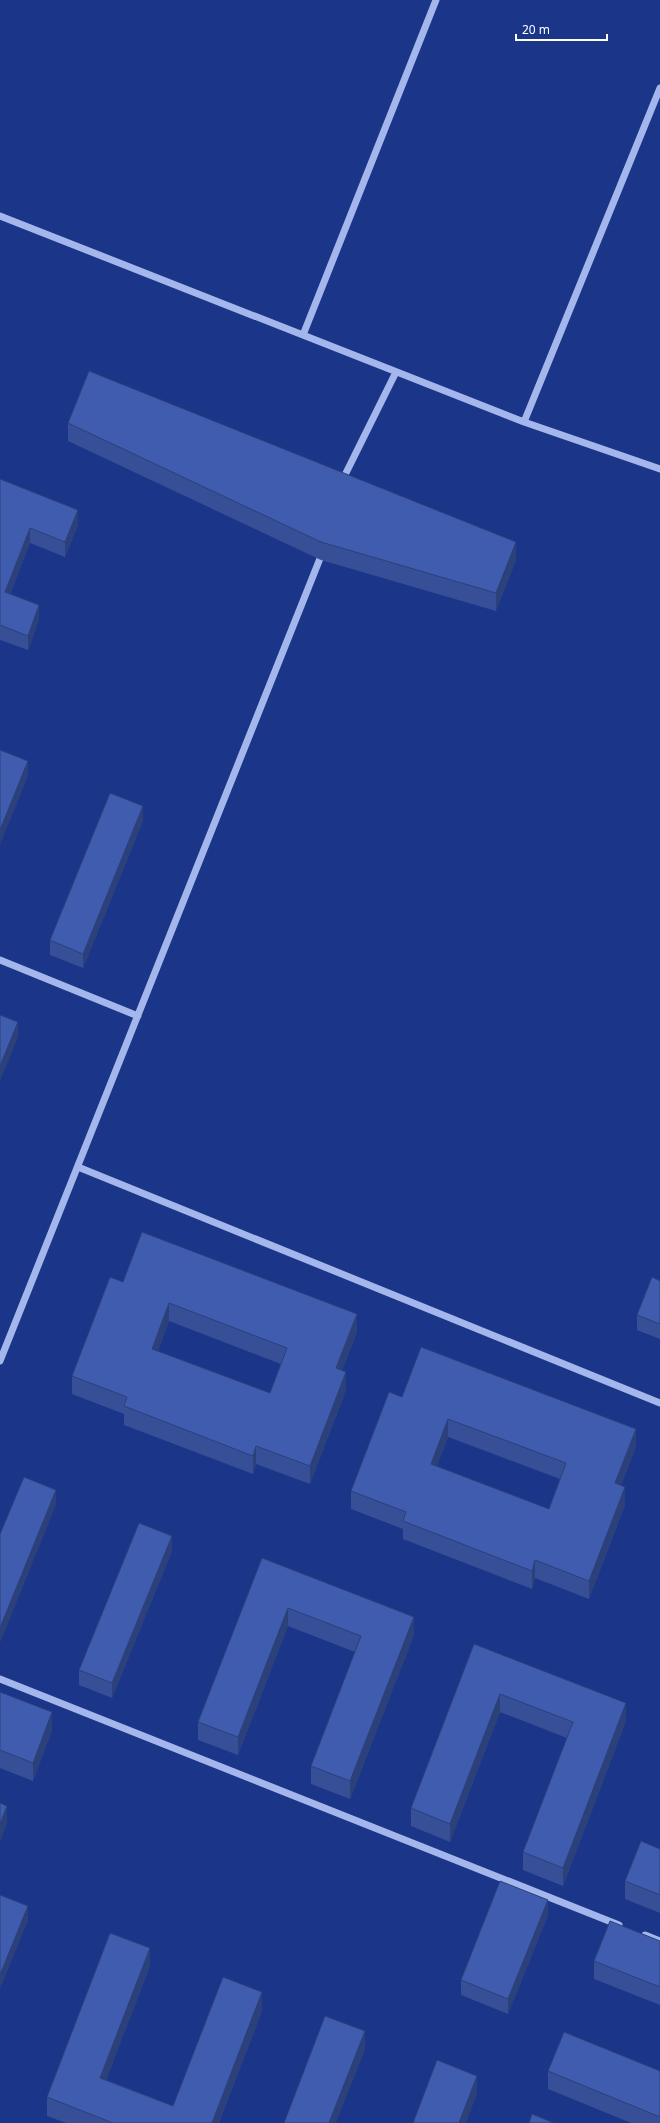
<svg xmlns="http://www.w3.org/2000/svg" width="660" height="2123" viewBox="0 0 660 2123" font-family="'Noto Sans',sans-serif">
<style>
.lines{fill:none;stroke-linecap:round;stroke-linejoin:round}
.minor{stroke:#a4b7ec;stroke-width:7}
.wall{fill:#364f96;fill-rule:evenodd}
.shaded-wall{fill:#2c407a}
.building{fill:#3f5caf;stroke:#2c407a;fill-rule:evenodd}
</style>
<rect width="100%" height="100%" fill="#1b3688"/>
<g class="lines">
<!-- minor -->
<path class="minor" d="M 0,216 L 524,422 L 660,469
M 303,335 L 436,0
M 524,422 L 660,88
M 342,481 L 396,372
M 0,960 L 138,1016
M 78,1167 L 660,1403
M 0,1361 L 323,551
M 0,1679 L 619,1925
M 645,1935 L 660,1941"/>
</g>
<!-- wall -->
<path class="wall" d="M 68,423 L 516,560 L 496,611 L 321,560 L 68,441 Z
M 0,479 L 78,525 L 65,557 L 30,543 L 10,594 L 39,620 L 28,650 L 0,640 Z
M 143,821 L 83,968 L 50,955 L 50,940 Z
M 660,1281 L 660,1339 L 637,1330 L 637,1315 Z
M 123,1282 L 357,1332 L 342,1370 L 346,1390 L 310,1484 L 256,1464 L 253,1474 L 124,1425 L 124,1414 L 72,1394 L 72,1376 ZM 169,1321 L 281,1364 L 270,1393 L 158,1351 Z
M 402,1397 L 636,1447 L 621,1485 L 625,1505 L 589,1599 L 535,1578 L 532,1589 L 403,1539 L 403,1529 L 351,1509 L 351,1491 ZM 448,1437 L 560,1479 L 549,1509 L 437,1466 Z
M 172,1551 L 112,1698 L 79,1685 L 79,1670 Z
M 262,1558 L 414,1635 L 350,1799 L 311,1784 L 311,1766 L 355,1652 L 288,1626 L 238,1755 L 198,1740 L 198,1722 Z
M 474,1644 L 626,1721 L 563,1886 L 523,1870 L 523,1852 L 567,1738 L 500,1712 L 450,1842 L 411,1826 L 411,1808 Z
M 0,1692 L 52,1730 L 33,1781 L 0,1768 Z
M 660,1849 L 660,1913 L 625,1899 L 625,1881 Z
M 548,1915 L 508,2014 L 461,1995 L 461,1980 Z
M 660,1941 L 660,2005 L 594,1979 L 594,1961 Z
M 150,1966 L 106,2080 L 173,2106 L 262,2011 L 219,2123 L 66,2123 L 47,2116 L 47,2097 Z
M 548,2071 L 660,2071 L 660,2123 L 631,2123 L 548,2089 Z"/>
<!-- shaded-wall -->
<path class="shaded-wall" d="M 78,510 L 78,525 L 65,557 L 65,542 Z
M 30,528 L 30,543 L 5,606 L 5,592 Z
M 516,542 L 516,560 L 496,611 L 496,593 Z
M 39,605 L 39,620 L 28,650 L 28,636 Z
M 28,761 L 28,776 L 0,845 L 0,830 Z
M 143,806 L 143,821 L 83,968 L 83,954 Z
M 18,1022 L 18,1037 L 0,1081 L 0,1066 Z
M 169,1303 L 169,1321 L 152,1367 L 152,1349 Z
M 357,1314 L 357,1332 L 336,1386 L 336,1368 Z
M 346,1372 L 346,1390 L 310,1484 L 310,1466 Z
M 448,1419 L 448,1437 L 431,1482 L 431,1464 Z
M 636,1429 L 636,1447 L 615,1501 L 615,1483 Z
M 256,1446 L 256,1464 L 253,1474 L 253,1456 Z
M 625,1487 L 625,1505 L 589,1599 L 589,1581 Z
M 56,1490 L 56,1505 L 0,1643 L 0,1628 Z
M 172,1536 L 172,1551 L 112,1698 L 112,1683 Z
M 535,1560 L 535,1578 L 532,1589 L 532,1571 Z
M 288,1608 L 288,1626 L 238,1755 L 238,1737 Z
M 414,1617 L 414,1635 L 350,1799 L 350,1781 Z
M 500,1694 L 500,1712 L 450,1842 L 450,1824 Z
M 626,1703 L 626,1721 L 563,1886 L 563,1868 Z
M 52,1712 L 52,1730 L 33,1781 L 33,1763 Z
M 7,1806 L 7,1824 L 0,1842 L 0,1824 Z
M 548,1900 L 548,1915 L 508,2014 L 508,1999 Z
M 28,1906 L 28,1921 L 0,1989 L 0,1975 Z
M 150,1948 L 150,1966 L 100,2096 L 100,2078 Z
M 262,1992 L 262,2011 L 219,2123 L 212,2123 Z
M 365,2031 L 365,2050 L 336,2123 L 329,2123 Z
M 477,2076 L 477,2094 L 466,2123 L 459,2123 Z"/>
<!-- building -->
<path class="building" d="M 89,371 L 516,542 L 496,593 L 321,542 L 68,423 Z
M 0,479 L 78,510 L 65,542 L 30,528 L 5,592 L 39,605 L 28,636 L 0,625 Z
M 0,750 L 28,761 L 0,830 Z
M 110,793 L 143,806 L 83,954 L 50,940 Z
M 0,1015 L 18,1022 L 0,1066 Z
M 142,1232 L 357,1314 L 336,1368 L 346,1372 L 310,1466 L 256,1446 L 253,1456 L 124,1406 L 127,1397 L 72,1376 L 110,1277 L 123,1282 ZM 169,1303 L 287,1348 L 270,1393 L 152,1349 Z
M 652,1277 L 660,1281 L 660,1324 L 637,1315 Z
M 421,1347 L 636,1429 L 615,1483 L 625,1487 L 589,1581 L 535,1560 L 532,1571 L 403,1521 L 406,1512 L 351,1491 L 389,1392 L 402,1397 ZM 448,1419 L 566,1463 L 549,1509 L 431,1464 Z
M 24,1477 L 56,1490 L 0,1628 L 0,1534 Z
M 139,1523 L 172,1536 L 112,1683 L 79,1670 Z
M 262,1558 L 414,1617 L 350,1781 L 311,1766 L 361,1636 L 288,1608 L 238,1737 L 198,1722 Z
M 474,1644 L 626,1703 L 563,1868 L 523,1852 L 573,1722 L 500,1694 L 450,1824 L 411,1808 Z
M 0,1692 L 52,1712 L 33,1763 L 0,1750 Z
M 0,1803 L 7,1806 L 0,1824 Z
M 641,1841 L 660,1849 L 660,1895 L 625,1881 Z
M 500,1881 L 548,1900 L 508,1999 L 461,1980 Z
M 0,1895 L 28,1906 L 0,1975 Z
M 610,1921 L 660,1941 L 660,1987 L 594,1961 Z
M 110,1933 L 150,1948 L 100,2078 L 173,2106 L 223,1977 L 262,1992 L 212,2123 L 113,2123 L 47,2097 Z
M 325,2016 L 365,2031 L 329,2123 L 284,2123 Z
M 564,2032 L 660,2071 L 660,2117 L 548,2071 Z
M 437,2060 L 477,2076 L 459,2123 L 413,2123 Z
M 532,2114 L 554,2123 L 529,2123 Z"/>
<!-- scale -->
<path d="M516 34v6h91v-6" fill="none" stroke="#ffffff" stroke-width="2"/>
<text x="522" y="34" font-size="12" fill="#ffffff" stroke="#1b3688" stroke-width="3" paint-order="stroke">20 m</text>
</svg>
